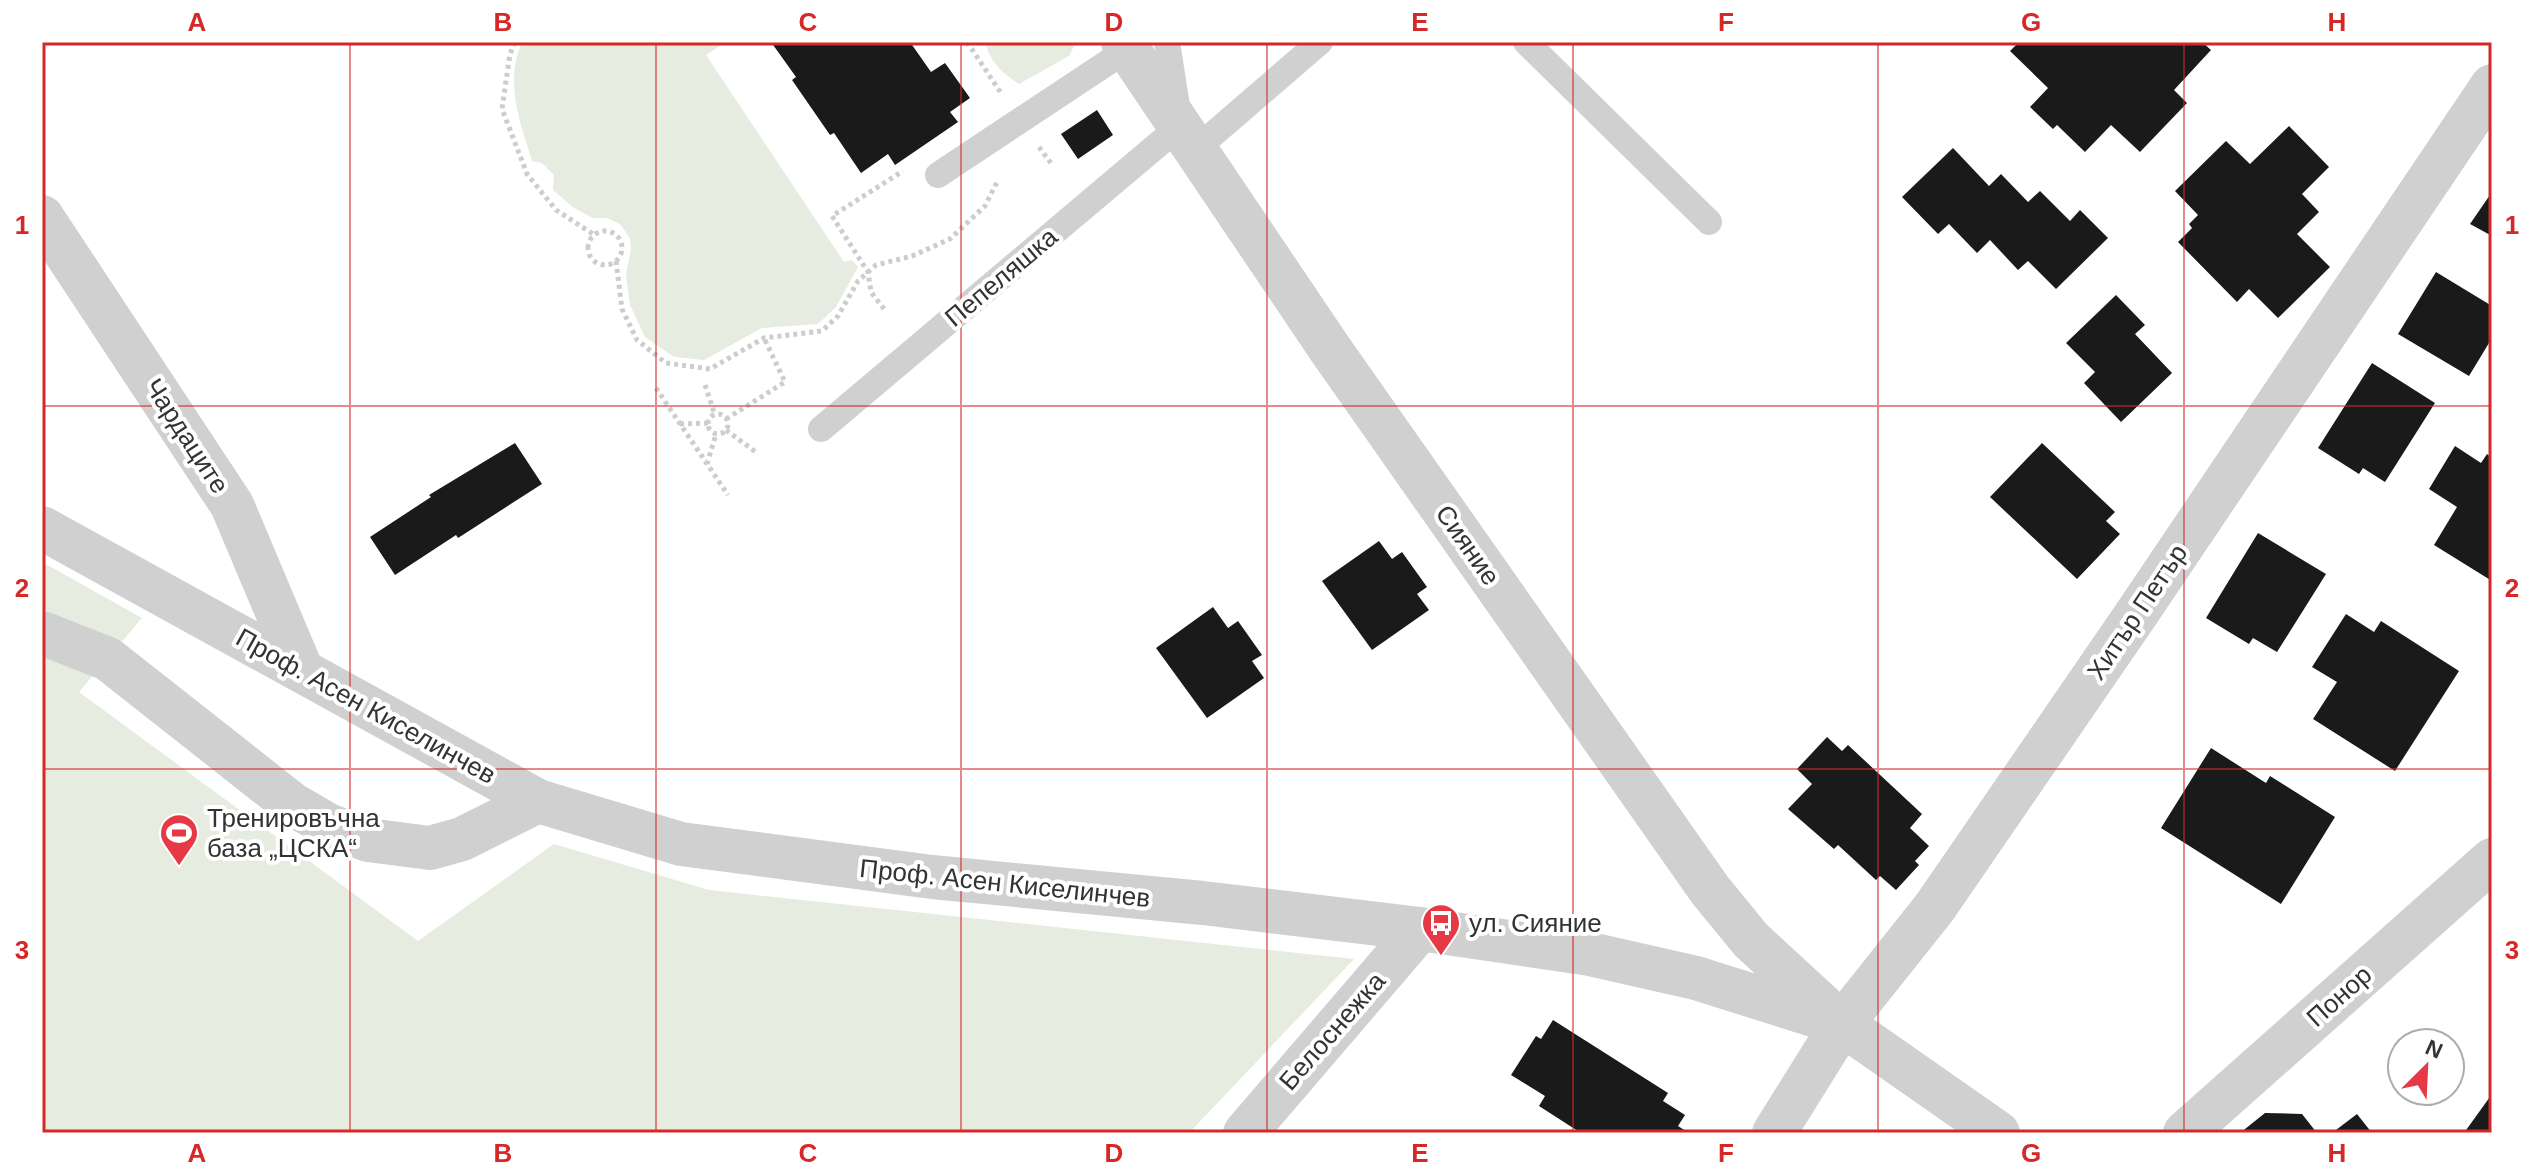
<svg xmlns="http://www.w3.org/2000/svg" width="2534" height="1175" viewBox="0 0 2534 1175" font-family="Arial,sans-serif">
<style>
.green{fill:#e6ecdf}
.building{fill:#1a1a1a}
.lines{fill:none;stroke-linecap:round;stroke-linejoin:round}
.path{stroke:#cdcdcd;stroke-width:5;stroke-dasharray:4 4;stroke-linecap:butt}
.lane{stroke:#d0d0d0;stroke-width:26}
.street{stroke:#d0d0d0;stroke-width:44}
.grid{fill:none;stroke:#d62828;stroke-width:2;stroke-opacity:0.55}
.labels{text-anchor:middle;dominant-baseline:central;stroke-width:8;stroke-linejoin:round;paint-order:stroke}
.street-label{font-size:26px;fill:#333;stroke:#fff}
.poi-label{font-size:26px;fill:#333;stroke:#fff;text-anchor:start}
.neatline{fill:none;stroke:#d62828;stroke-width:3}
.grid-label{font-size:26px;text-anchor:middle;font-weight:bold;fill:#d62828}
</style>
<rect width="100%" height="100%" fill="#fff"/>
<!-- green -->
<path class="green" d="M 522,42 L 726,42 L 706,55 L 844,262 L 852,260 L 858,267 L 836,307 L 818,324 L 762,328 L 704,360 L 674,357 L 645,337 L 630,305 L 626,274 L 631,249 L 630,238 L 620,224 L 607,218 L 593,218 L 574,208 L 553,190 L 554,175 L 542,163 L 532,161 C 520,121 504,83 522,42 Z
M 985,42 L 1074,42 L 1075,44 L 1069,56 L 1019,84 C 1001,72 991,63 985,42 Z
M 42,562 L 142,618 L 79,692 L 418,941 L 554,844 L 709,890 L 1354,959 L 1189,1133 L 42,1133 Z"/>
<!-- building -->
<path class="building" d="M 771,42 L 910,42 L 931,72 L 945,63 L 970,98 L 950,112 L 958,122 L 895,165 L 888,154 L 861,173 L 834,133 L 830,135 L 792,80 L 796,77 Z
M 2019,42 L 2202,42 L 2211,50 L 2174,90 L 2187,103 L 2140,152 L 2111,125 L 2085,152 L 2057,125 L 2053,129 L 2030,107 L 2048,88 L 2010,51 Z
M 1097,110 L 1113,135 L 1078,159 L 1061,134 Z
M 2289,126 L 2329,167 L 2302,194 L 2319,212 L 2297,234 L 2330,267 L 2278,318 L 2249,289 L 2237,302 L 2178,242 L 2192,228 L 2189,224 L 2198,215 L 2175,191 L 2226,141 L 2250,164 Z
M 1953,148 L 1989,186 L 2001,174 L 2028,202 L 2040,191 L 2070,221 L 2080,210 L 2108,238 L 2056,289 L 2028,261 L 2018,270 L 1990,240 L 1977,253 L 1949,224 L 1938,234 L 1902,197 Z
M 2492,192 L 2492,236 L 2470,224 Z
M 2436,272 L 2492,306 L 2492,338 L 2469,376 L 2398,334 Z
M 2116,295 L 2145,325 L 2135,334 L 2172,373 L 2121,422 L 2084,383 L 2095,372 L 2066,343 Z
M 2372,363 L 2435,403 L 2385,482 L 2363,468 L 2359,474 L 2318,448 Z
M 515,443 L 542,484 L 458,538 L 456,535 L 395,575 L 370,537 L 431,497 L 429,495 Z
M 2042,443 L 2115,512 L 2106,521 L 2120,534 L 2077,579 L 1990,497 Z
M 2455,446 L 2481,463 L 2487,454 L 2492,458 L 2492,581 L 2434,545 L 2457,507 L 2429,489 Z
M 2258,533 L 2326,574 L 2277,652 L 2253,638 L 2249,644 L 2206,618 Z
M 1379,541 L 1392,559 L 1402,552 L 1427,587 L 1417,594 L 1429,610 L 1372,650 L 1322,581 Z
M 1213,607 L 1228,628 L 1238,621 L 1262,655 L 1252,661 L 1264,678 L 1207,718 L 1156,648 Z
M 2346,614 L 2374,632 L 2381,621 L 2459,671 L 2395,771 L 2313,719 L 2337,682 L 2312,667 Z
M 1827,737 L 1842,751 L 1848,745 L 1922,814 L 1910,828 L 1929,846 L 1915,861 L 1919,865 L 1896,890 L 1880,876 L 1876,880 L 1838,845 L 1834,849 L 1788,809 L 1812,784 L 1797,769 Z
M 2211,748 L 2266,783 L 2270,776 L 2335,817 L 2281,904 L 2161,828 Z
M 1553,1020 L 1668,1093 L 1663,1101 L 1685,1115 L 1678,1126 L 1689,1133 L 1581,1133 L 1539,1106 L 1545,1096 L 1511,1075 L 1536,1036 L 1541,1039 Z
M 2492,1094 L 2492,1133 L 2464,1133 Z
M 2265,1113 L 2302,1114 L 2317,1133 L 2240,1133 Z
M 2357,1114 L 2372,1133 L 2332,1133 Z"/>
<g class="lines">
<!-- path -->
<path class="path" d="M 515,42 L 510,54 L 502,109 L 527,174 L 556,210 L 593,234
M 967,42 L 1001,93
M 1039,147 L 1053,166
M588 248a17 17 0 1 1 34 0a17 17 0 1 1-34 0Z
M 616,261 L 622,309 L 637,340 L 666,363 L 710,369 L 764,338 L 822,331 L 838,316 L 858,281 L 876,265 L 912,256 L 950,239 L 985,206 L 998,180
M 884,309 L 871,292 L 868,272 L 832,216 L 903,171
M 705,385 L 715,415
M 656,388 L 728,495
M708 424a10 10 0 1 1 20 0a10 10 0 1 1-20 0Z
M 726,419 L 785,382 L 764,338
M 680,424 L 709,423
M 726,430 L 757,453
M 707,464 L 716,434"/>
<!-- lane -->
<path class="lane" d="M 1526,42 L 1709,222
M 1196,149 L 1320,42
M 938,175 L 1128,49
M 821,429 L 1180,126 L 1167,42"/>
<!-- street -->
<path class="street" d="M 1123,42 L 1330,349 L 1710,890 L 1751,940 L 1828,1011
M 42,217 L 232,505 L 302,671
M 42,528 L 538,801 L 681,844 L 932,877 L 1203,903 L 1420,929 L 1590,954 L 1696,978 L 1842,1024 L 1998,1133
M 42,633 L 108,659 L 292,804 L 328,825 L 368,840 L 430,848 L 462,839 L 538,801
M 1245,1133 L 1420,929
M 1774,1133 L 1842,1024 L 1935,907 L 2137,613 L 2492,86
M 2185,1133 L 2492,860"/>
</g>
<!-- grid -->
<path class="grid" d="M 350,42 L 350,1133M 656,42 L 656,1133M 961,42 L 961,1133M 1267,42 L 1267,1133M 1573,42 L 1573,1133M 1878,42 L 1878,1133M 2184,42 L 2184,1133M 42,406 L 2492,406M 42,769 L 2492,769"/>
<!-- icons -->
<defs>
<symbol id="stadium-pin" viewBox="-11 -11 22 30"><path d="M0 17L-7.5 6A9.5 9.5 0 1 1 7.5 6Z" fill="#e63946" stroke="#fff"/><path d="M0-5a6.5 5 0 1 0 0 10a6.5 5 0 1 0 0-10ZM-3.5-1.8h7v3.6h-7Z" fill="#fff"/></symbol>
<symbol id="bus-pin" viewBox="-11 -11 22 30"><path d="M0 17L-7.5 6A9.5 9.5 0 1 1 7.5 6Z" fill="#e63946" stroke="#fff"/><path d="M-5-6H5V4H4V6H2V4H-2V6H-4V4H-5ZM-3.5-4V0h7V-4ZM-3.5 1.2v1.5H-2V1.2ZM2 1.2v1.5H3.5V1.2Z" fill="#fff"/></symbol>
</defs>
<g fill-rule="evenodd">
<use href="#stadium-pin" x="157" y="811" width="44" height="60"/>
<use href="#bus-pin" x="1419" y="901" width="44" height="60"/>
</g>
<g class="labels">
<!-- street labels -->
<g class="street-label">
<text transform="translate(1001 277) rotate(-40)">Пепеляшка</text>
<text transform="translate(187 436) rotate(57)">Чардаците</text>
<text transform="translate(1468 545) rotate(55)">Сияние</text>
<text transform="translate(2137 612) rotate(-56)">Хитър Петър</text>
<text transform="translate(366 706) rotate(29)">Проф. Асен Киселинчев</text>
<text transform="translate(1005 883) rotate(6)">Проф. Асен Киселинчев</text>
<text transform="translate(2339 996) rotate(-42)">Понор</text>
<text transform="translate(1332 1031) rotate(-49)">Белоснежка</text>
</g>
<!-- poi labels -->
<g class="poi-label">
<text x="207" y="818">Тренировъчна<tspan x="207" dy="30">база „ЦСКА“</tspan></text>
<text x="1469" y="923">ул. Сияние</text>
</g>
</g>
<!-- border -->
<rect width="2534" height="1175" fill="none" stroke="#ffffff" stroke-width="88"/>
<!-- north arrow -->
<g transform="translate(2426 1067) rotate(24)"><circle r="38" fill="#ffffff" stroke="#adadad" stroke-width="2"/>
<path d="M0-6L14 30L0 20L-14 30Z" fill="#e63946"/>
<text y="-12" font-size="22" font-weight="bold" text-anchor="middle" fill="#333333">N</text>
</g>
<rect x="44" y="44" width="2446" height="1087" class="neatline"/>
<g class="grid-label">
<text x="197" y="31">A</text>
<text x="503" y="31">B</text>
<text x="808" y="31">C</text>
<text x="1114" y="31">D</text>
<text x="1420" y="31">E</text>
<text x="1726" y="31">F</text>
<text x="2031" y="31">G</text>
<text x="2337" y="31">H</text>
<text x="22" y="234">1</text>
<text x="2512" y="234">1</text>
<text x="22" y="597">2</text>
<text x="2512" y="597">2</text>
<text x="22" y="959">3</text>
<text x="2512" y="959">3</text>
<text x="197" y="1162">A</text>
<text x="503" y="1162">B</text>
<text x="808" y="1162">C</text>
<text x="1114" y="1162">D</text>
<text x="1420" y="1162">E</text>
<text x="1726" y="1162">F</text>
<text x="2031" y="1162">G</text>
<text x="2337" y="1162">H</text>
</g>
</svg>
